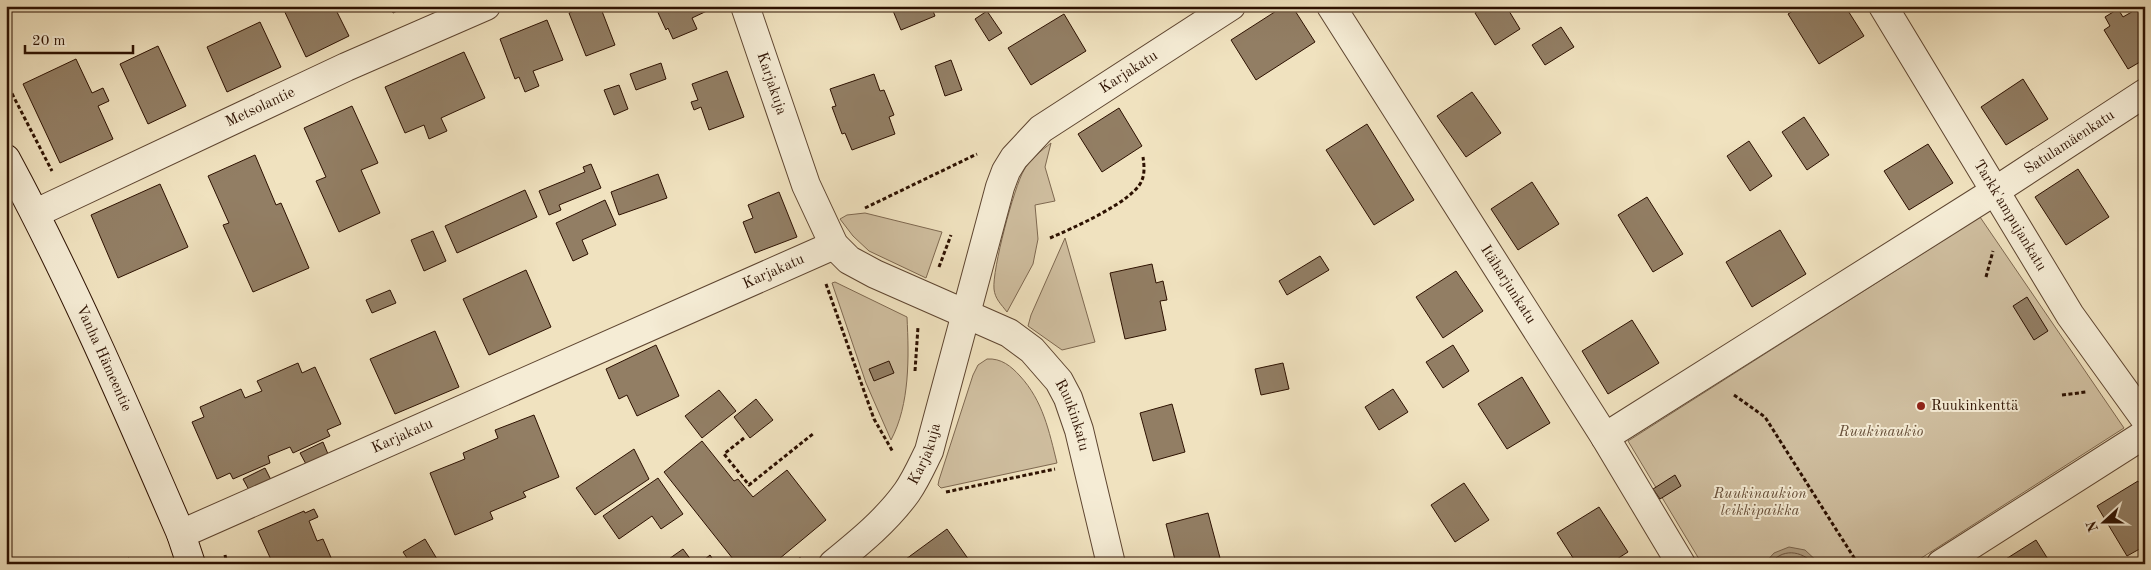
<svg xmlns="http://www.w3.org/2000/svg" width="2151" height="570" viewBox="0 0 2151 570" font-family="'Old Standard TT',serif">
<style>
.green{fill:#cfbe9f;stroke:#7e6850}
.water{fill:#ae9b7e;stroke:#7a644c}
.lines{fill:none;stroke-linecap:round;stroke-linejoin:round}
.shore{stroke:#6e5640;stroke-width:1}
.building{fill:#927e64;stroke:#2d1101}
.street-casing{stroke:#5e4530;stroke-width:30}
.secondary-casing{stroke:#2d1101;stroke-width:30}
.path{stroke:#2d1101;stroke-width:3;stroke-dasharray:4 2.5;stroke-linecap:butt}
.street{stroke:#f5ecd5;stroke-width:28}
.secondary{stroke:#f5ecd5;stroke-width:28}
.poi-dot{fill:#8f2418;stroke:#f5ecd5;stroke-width:2}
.labels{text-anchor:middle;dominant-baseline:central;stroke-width:4;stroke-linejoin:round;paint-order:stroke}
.street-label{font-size:15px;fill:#2d1101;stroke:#f5ecd5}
.poi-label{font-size:15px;fill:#2d1101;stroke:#f5ecd5;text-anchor:start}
.park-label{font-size:15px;font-style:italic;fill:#664e38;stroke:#f5ecd5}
</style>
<rect width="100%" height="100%" fill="#f0e2bf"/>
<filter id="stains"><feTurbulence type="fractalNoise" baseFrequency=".004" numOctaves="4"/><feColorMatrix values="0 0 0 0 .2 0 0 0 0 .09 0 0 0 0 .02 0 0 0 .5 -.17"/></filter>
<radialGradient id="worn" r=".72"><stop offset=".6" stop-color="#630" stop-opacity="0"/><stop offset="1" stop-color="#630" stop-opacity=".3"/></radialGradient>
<!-- green -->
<path class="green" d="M 1051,143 L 1045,167 L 1055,201 L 1035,205 L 1038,239 L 1033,264 L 1007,312 C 1001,304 995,299 994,289 C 992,270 1014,187 1024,170 C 1030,159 1041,151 1051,143 Z
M 865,213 L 942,232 L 926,278 L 869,251 L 853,236 L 840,219 L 847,215 Z
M 1980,217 L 2124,428 L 1912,564 L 1702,564 L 1628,441 Z
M 1065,238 L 1095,342 L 1062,350 L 1028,326 L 1031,315 Z
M 835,282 L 907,317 C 909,357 910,404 891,440 L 866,383 L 832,283 Z
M 987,359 C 1001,358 1011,366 1020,376 C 1043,401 1049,431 1057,463 L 941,488 L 938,485 L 939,480 L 973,375 L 978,365 Z"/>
<!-- water -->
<path class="water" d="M 1789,547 L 1805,550 L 1820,564 L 1764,564 L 1774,553 Z"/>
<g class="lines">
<!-- shore -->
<path class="shore" d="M 1770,564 C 1782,548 1801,550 1814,564"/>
</g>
<!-- building -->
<path class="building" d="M 282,6 L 334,6 L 349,36 L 306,57 Z
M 390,6 L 407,6 L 393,13 Z
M 586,6 L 600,6 L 615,45 L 586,56 L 569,13 Z
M 655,6 L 708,6 L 709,10 L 692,18 L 697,29 L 673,39 L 668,28 L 666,30 Z
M 891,6 L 931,6 L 935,16 L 901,30 Z
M 1284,6 L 1292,6 L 1315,42 L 1256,80 L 1231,40 Z
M 1366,6 L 1377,6 L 1369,11 Z
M 1485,6 L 1506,6 L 1520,29 L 1495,45 L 1475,13 Z
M 1801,6 L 1845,6 L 1864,36 L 1819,64 L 1788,14 Z
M 2142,6 L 2145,6 L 2145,59 L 2128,69 L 2104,30 L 2110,26 L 2105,17 L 2118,9 L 2123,17 Z
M 987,11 L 1002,33 L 989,41 L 975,19 Z
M 1064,14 L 1086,51 L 1031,85 L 1008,48 Z
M 547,20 L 563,60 L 533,71 L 539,86 L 525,92 L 519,77 L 515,79 L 500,39 Z
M 260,22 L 281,67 L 227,92 L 207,47 Z
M 1561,27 L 1574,47 L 1545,65 L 1532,45 Z
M 158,46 L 186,106 L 148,124 L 120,64 Z
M 464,52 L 485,98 L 441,118 L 447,131 L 429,139 L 424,125 L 405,133 L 385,87 Z
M 76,59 L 92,93 L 103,88 L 109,101 L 98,106 L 113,139 L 60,163 L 23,84 Z
M 951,60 L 962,90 L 945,96 L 935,66 Z
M 661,63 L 666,79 L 636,90 L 630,74 Z
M 727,71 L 744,117 L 709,130 L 701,107 L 694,110 L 691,102 L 698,100 L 692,84 Z
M 874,74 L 880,91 L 884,90 L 894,115 L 889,117 L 895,134 L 852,150 L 845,133 L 842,134 L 832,107 L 836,106 L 830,89 Z
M 2023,79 L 2048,119 L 2006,145 L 1981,107 Z
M 619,85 L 628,109 L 614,115 L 604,90 Z
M 1472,92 L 1501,133 L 1466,157 L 1437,116 Z
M 352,106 L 378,163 L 361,170 L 380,213 L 339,232 L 316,181 L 326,177 L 304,128 Z
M 1119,108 L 1142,146 L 1102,172 L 1078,134 Z
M 1804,117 L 1829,155 L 1807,170 L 1782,132 Z
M 1367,124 L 1414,200 L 1374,225 L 1326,150 Z
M 1749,141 L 1772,176 L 1750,191 L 1727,156 Z
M 1928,144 L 1953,183 L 1909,210 L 1884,171 Z
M 255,155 L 276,205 L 281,203 L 309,268 L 253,292 L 223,225 L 229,223 L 208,176 Z
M 591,164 L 601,188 L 559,205 L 561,210 L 549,215 L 539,191 L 585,172 L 583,167 Z
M 2078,169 L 2109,217 L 2066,245 L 2035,197 Z
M 658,174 L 667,198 L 619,215 L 611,192 Z
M 1532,182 L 1559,224 L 1518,250 L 1491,209 Z
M 160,184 L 188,247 L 118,278 L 91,215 Z
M 525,190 L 537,217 L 457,253 L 445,226 Z
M 779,192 L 797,237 L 755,253 L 743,222 L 753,218 L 748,205 Z
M 1647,197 L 1683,254 L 1653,272 L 1618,215 Z
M 605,200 L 616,225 L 582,240 L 588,254 L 573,261 L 556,223 Z
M 1780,230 L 1806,274 L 1752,307 L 1726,262 Z
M 433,231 L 446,261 L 424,271 L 411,240 Z
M 1320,256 L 1329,270 L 1287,295 L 1279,281 Z
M 1152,264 L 1156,283 L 1163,281 L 1167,300 L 1160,301 L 1166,330 L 1125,339 L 1110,273 Z
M 526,270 L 551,327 L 489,355 L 463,299 Z
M 1456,271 L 1483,311 L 1443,338 L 1416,297 Z
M 390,290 L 396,303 L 372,313 L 366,300 Z
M 2027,297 L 2048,331 L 2034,340 L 2013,306 Z
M 1632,320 L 1659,363 L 1608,394 L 1582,351 Z
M 435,331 L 459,387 L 395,414 L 370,359 Z
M 656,345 L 679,396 L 637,416 L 627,395 L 619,399 L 606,369 Z
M 1453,345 L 1469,371 L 1443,388 L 1426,362 Z
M 889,361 L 894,373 L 874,381 L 869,369 Z
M 298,363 L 302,373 L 315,367 L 341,424 L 327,430 L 330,436 L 293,453 L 290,447 L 268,456 L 270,463 L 233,479 L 230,473 L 217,479 L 192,422 L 204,417 L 200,407 L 241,389 L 245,398 L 262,391 L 257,381 Z
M 1283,363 L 1289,389 L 1261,395 L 1255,369 Z
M 1522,377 L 1550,423 L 1507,449 L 1478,404 Z
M 1393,389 L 1408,412 L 1379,430 L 1365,407 Z
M 719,390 L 736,411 L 702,438 L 685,416 Z
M 756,399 L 773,420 L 750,438 L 734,417 Z
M 1172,404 L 1185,452 L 1153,461 L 1140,413 Z
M 534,415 L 559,477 L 523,492 L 526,497 L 490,512 L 493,519 L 455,535 L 430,473 L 465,459 L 463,453 L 498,438 L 495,430 Z
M 702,441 L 734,481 L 738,479 L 753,497 L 787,470 L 826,520 L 773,564 L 737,564 L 664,472 Z
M 323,442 L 328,454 L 306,464 L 300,453 Z
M 634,449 L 649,479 L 595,515 L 576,488 Z
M 265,468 L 271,480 L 249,490 L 243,479 Z
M 1675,475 L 1681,486 L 1660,499 L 1653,489 Z
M 658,478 L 683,514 L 661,529 L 652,516 L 619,539 L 603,516 Z
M 2138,481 L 2145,491 L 2145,546 L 2127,556 L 2097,506 Z
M 1464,483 L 1489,520 L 1455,542 L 1431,505 Z
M 1599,507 L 1628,552 L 1609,564 L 1577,564 L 1557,533 Z
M 314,509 L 318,517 L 309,521 L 317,541 L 323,539 L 332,560 L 327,564 L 273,564 L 258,531 L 304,511 L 305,513 Z
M 1208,513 L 1220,558 L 1198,564 L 1176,564 L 1166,524 Z
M 947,529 L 969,560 L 964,564 L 910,564 L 906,559 Z
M 425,539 L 440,564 L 411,564 L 403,552 Z
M 2036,540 L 2051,564 L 1998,564 Z
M 683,549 L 694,564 L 668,564 L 666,561 Z
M 710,555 L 716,564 L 699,564 Z
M 129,558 L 132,564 L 115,564 Z"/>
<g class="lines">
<defs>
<g id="street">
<path id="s1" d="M 745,6 L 806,185 L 834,245 L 849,260 L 875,274 L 1009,333 L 1032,350 L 1059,381 L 1068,398 L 1079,430 L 1111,564"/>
<path id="s2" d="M 1331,6 L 1605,437 L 1681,564"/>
<path id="s3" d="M 1883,6 L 2070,315 L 2145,419"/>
<path id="s4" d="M 36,213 L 346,67 L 486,6"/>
<path id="s5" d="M 1605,437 L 1995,191 L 2145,93"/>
<path id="s6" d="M 181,534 L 834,245"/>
<path id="s7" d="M 833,564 C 860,542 887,520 907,492 C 916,479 922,465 929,451 L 1000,187 L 1006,171 L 1014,158 L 1041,129 L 1231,6"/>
<path d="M 1941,564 L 2145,434"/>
</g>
<g id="secondary">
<path id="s8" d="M 6,159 C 72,281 126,407 181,534 L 191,564"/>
</g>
</defs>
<!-- street casing -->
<use href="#street" class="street-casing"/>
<!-- secondary casing -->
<use href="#secondary" class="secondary-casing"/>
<!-- path -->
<path class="path" d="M 6,82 L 52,171
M 865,208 L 977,154
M 1050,238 C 1071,229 1135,201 1142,180 C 1145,173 1144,164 1143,157
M 939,267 L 951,235
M 1986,277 L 1993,251
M 826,284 L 874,419 L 893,452
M 915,371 L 918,327
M 1734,395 L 1765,417 L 1858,564
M 2062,395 L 2086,392
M 744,438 L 724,454 L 749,485 L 814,433
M 946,492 L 1055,469
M 225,555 L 227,564
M 794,564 L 801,558"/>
<!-- street -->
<use href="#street" class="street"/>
<!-- secondary -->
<use href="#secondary" class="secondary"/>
</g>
<!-- markers -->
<circle class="poi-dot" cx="1921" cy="406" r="5"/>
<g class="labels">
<!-- street labels -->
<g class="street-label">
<text stroke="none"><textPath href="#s7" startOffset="600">Karjakatu</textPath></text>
<text stroke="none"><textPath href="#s1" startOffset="82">Karjakuja</textPath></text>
<text stroke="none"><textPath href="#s4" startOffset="248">Metsolantie</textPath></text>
<text stroke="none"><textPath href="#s5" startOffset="550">Satulamäenkatu</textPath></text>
<text stroke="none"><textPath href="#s3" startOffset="245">Tarkk'ampujankatu</textPath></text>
<text stroke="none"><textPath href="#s6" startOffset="648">Karjakatu</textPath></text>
<text stroke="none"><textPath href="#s2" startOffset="330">Itäharjunkatu</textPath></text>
<text stroke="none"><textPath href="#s8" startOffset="222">Vanha Hämeentie</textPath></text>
<text stroke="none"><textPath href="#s1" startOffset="559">Ruukinkatu</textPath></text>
<text stroke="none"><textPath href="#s6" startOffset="242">Karjakatu</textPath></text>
<text stroke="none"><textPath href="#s7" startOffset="146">Karjakuja</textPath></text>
</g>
<!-- poi labels -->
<g class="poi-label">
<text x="1931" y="406">Ruukinkenttä</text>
</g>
<!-- park labels -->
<g class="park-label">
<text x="1881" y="432">Ruukinaukio</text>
<text x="1760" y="494">Ruukinaukion<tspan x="1760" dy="17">leikkipaikka</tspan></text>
</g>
</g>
<!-- margin -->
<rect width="2151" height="570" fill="none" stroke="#f0e2bf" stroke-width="25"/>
<rect x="8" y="8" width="2136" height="555" fill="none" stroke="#2d1101" stroke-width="2.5"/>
<rect x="12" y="12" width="2126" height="545" fill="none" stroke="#2d1101"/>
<!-- north arrow -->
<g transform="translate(2104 522) rotate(249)" stroke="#f5ecd5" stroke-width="4" paint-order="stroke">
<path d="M0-4L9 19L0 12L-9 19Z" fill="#2d1101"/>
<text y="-8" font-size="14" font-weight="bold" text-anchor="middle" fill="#2d1101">N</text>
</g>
<!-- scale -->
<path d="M25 45v8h108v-8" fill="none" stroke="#2d1101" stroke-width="2.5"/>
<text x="32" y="45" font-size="15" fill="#2d1101" stroke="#f5ecd5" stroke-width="4" paint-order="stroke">20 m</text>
<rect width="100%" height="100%" filter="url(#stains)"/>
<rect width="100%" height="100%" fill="url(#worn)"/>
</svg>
